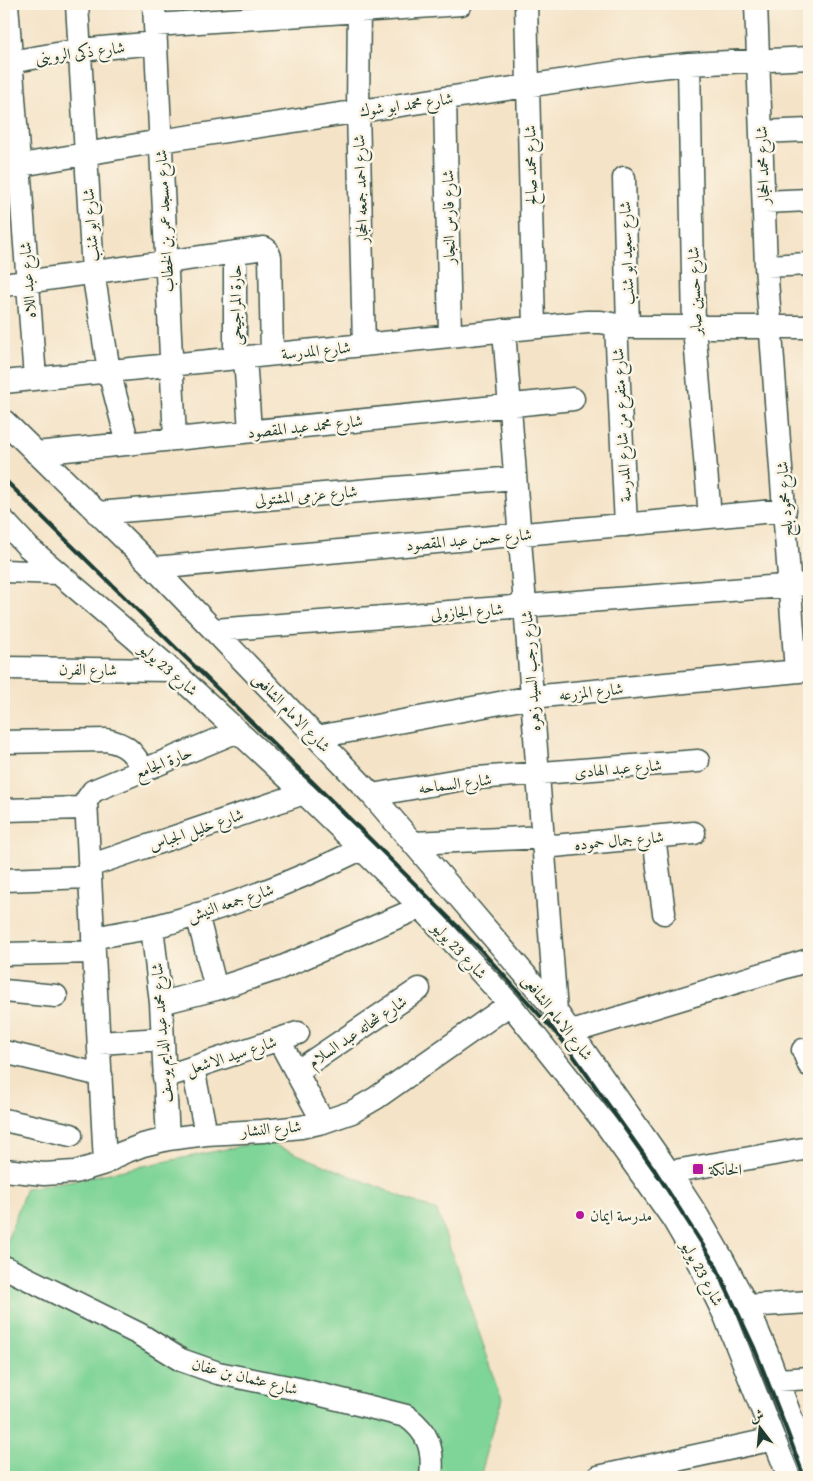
<svg xmlns="http://www.w3.org/2000/svg" width="813" height="1481" viewBox="0 0 813 1481" font-family="'Gentium Book Plus',Amiri,serif">
<style>
.green{fill:#7fd497;stroke:#4f8866}
.lines{fill:none;stroke-linecap:round;stroke-linejoin:round}
.minor-casing{stroke:#3f564a;stroke-width:25}
.minor{stroke:#fff;stroke-width:22}
.rail{stroke:#1f3d34;stroke-width:4}
.poi-dot{fill:#b5179e;stroke:#fcf5e5;stroke-width:2}
.labels{text-anchor:middle;dominant-baseline:central;stroke-width:5;stroke-linejoin:round;paint-order:stroke}
.street-label{font-size:16px;fill:#1f3d34;stroke:#fcf5e5}
.poi-label{font-size:16px;fill:#1f3d34;stroke:#fcf5e5;text-anchor:start}
</style>
<rect width="100%" height="100%" fill="#fcf5e5"/>
<filter id="ink" filterUnits="userSpaceOnUse"><feTurbulence type="fractalNoise" baseFrequency=".02" numOctaves="2"/><feDisplacementMap in="SourceGraphic" scale="10" xChannelSelector="R" yChannelSelector="G"/><feConvolveMatrix kernelMatrix="1 2 1 2 8 2 1 2 1" color-interpolation-filters="sRGB"/></filter>
<filter id="wash" filterUnits="userSpaceOnUse"><feTurbulence type="fractalNoise" baseFrequency=".0096" numOctaves="4" result="noise"/><feDisplacementMap in="SourceGraphic" scale="20" xChannelSelector="R" yChannelSelector="G"/><feGaussianBlur stdDeviation="1.12" result="paint"/><feColorMatrix in="noise" values="0 0 0 0 0 0 0 0 0 0 0 0 0 0 0 0 0 1.4 0 .05"/><feComposite in="paint" operator="in"/></filter>
<g filter="url(#wash)">
<rect width="100%" height="100%" fill="#f4e3c7"/>
<!-- green -->
<path class="green" d="M 265,1141 L 437,1211 L 502,1399 L 480,1477 L 4,1477 L 4,1249 L 26,1188 L 80,1179 Z"/>
</g>
<g filter="url(#ink)">
<g class="lines">
<defs>
<path id="minor" d="M 7,4 L 35,378
M 77,4 L 93,272 L 109,371 L 128,444
M 154,4 L 175,439
M 359,4 L 358,111 L 364,345
M 526,4 L 534,327
M 756,4 L 766,266 L 796,671
M 155,25 L 461,4
M 4,63 L 80,50 L 156,43
M 689,64 L 694,327 L 710,517
M 445,98 L 450,336
M 761,132 L 809,130
M 4,168 L 160,141 L 640,69 L 689,64 L 809,58
M 624,178 L 628,327
M 764,202 L 809,200
M 766,266 L 809,264
M 4,285 L 264,248 L 267,250 L 270,257 L 272,354
M 616,325 L 626,525
M 504,330 L 556,1011
M 245,357 L 250,431
M 235,358 L 235,252
M 4,382 L 587,322 L 601,322 L 628,327 L 809,327
M 4,421 L 154,568 L 372,795 L 556,1011 L 669,1172 L 697,1215 L 723,1260 L 747,1306 L 767,1353 L 809,1466
M 36,453 L 573,399
M 97,513 L 515,478
M 4,521 L 28,547 L 172,670 L 304,793 L 421,907 L 510,1004 L 607,1126 L 673,1219 L 701,1267 L 725,1316 L 789,1477
M 154,568 L 785,510
M 4,571 L 57,573
M 215,630 L 809,584
M 4,668 L 172,670
M 317,737 L 532,697 L 809,670
M 4,742 L 106,740 C 128,744 133,753 144,770
M 372,795 L 464,779 L 698,761
M 4,810 L 85,808
M 654,837 L 664,913
M 413,843 L 543,837
M 543,847 L 694,833
M 89,866 L 304,793
M 4,880 L 89,877
M 197,914 L 216,989
M 152,927 L 161,1003 L 168,1139
M 93,938 C 113,934 133,931 153,927 C 225,909 294,882 361,849
M 4,954 L 94,952
M 4,991 L 56,996
M 161,1003 L 216,989 L 280,968 L 421,907
M 572,1032 L 809,960
M 279,1040 L 323,1122
M 99,1043 L 162,1039
M 803,1050 L 809,1065
M 4,1052 L 101,1075
M 193,1068 L 206,1134
M 296,1072 L 419,989
M 164,1077 L 298,1033
M 4,1120 L 71,1135
M 105,1163 L 86,801 L 93,791 L 238,731
M 4,1170 L 44,1174 L 75,1172 L 105,1163 L 122,1153 L 143,1145 L 168,1139 L 206,1134 L 263,1131 L 301,1127 L 323,1122 L 352,1112 L 376,1098 L 510,1004
M 669,1172 L 809,1148
M 4,1267 L 139,1334 L 181,1360 L 218,1373 L 298,1389 L 406,1416 C 429,1432 434,1450 431,1477
M 747,1306 L 809,1302
M 778,1380 L 809,1378
M 598,1477 L 774,1439"/>
</defs>
<!-- minor casing -->
<use href="#minor" class="minor-casing"/>
<!-- minor -->
<use href="#minor" class="minor"/>
<!-- rail -->
<path class="rail" d="M 4,479 L 345,814 L 480,949 L 563,1041 L 654,1169 L 715,1264 L 754,1347 L 787,1431 L 804,1477"/>
</g>
</g>
<!-- markers -->
<g class="poi-dot">
<rect x="692" y="1163" width="12" height="12" rx="2.5"/>
<circle cx="580" cy="1215" r="5"/>
</g>
<g class="labels">
<!-- street labels -->
<g class="street-label">
<text transform="translate(80 52) rotate(-7)">شارع ذكى الروينى</text>
<text transform="translate(406 104) rotate(-8)">شارع محمد ابو شوك</text>
<text transform="translate(530 165) rotate(-91)">شارع محمد صالح</text>
<text transform="translate(762 165) rotate(-92)">شارع محمد الحجار</text>
<text transform="translate(360 189) rotate(-92)">شارع احمد جمعه الحجار</text>
<text transform="translate(448 217) rotate(-91)">شارع فارس النجار</text>
<text transform="translate(164 221) rotate(-93)">شارع مسجد عمر بن الخطاب</text>
<text transform="translate(90 225) rotate(-94)">شارع ابو شنب</text>
<text transform="translate(626 253) rotate(-92)">شارع سعيد ابو شنب</text>
<text transform="translate(27 280) rotate(-94)">شارع عبد اللاه</text>
<text transform="translate(694 291) rotate(-92)">شارع حسين صابر</text>
<text transform="translate(235 305) rotate(-90)">حارة المراجيحى</text>
<text transform="translate(316 350) rotate(-6)">شارع المدرسة</text>
<text transform="translate(621 425) rotate(-93)">شارع متفرع من شارع المدرسة</text>
<text transform="translate(305 426) rotate(-6)">شارع محمد عبد المقصود</text>
<text transform="translate(306 495) rotate(-5)">شارع عزمى المشتولى</text>
<text transform="translate(784 499) rotate(-94)">شارع محمود بلح</text>
<text transform="translate(469 539) rotate(-5)">شارع حسن عبد المقصود</text>
<text transform="translate(467 611) rotate(-4)">شارع الجازولى</text>
<text transform="translate(88 669) rotate(1)">شارع الفرن</text>
<text transform="translate(169 669) rotate(41)">شارع 23 يوليو</text>
<text transform="translate(530 671) rotate(-94)">شارع رجب السيد زهره</text>
<text transform="translate(591 691) rotate(-6)">شارع المزرعه</text>
<text transform="translate(292 712) rotate(46)">شارع الامام الشافعى</text>
<text transform="translate(163 762) rotate(-22)">حارة الجامع</text>
<text transform="translate(618 768) rotate(-5)">شارع عبد الهادى</text>
<text transform="translate(455 783) rotate(-7)">شارع السماحه</text>
<text transform="translate(196 829) rotate(-19)">شارع خليل الجباس</text>
<text transform="translate(619 840) rotate(-5)">شارع جمال حموده</text>
<text transform="translate(230 902) rotate(-18)">شارع جمعه النيش</text>
<text transform="translate(460 950) rotate(47)">شارع 23 يوليو</text>
<text transform="translate(558 1017) rotate(52)">شارع الامام الشافعى</text>
<text transform="translate(357 1031) rotate(-34)">شارع شحاته عبد السلام</text>
<text transform="translate(161 1033) rotate(-94)">شارع محمد عبد الدايم يوسف</text>
<text transform="translate(231 1055) rotate(-18)">شارع سيد الاشعل</text>
<text transform="translate(271 1128) rotate(-5)">شارع النشار</text>
<text transform="translate(703 1273) rotate(62)">شارع 23 يوليو</text>
<text transform="translate(245 1376) rotate(14)">شارع عثمان بن عفان</text>
</g>
<!-- poi labels -->
<g class="poi-label">
<text x="709" y="1169">الخانكة</text>
<text x="590" y="1215">مدرسة ايمان</text>
</g>
</g>
<!-- margin -->
<rect width="813" height="1481" fill="none" stroke="#fcf5e5" stroke-width="20"/>
<!-- north arrow -->
<g transform="translate(760 1428) rotate(344)" stroke="#fcf5e5" stroke-width="4" paint-order="stroke">
<path d="M0-4L9 19L0 12L-9 19Z" fill="#1f3d34"/>
<text y="-8" font-size="14" font-weight="bold" text-anchor="middle" fill="#1f3d34">ش</text>
</g>
</svg>
